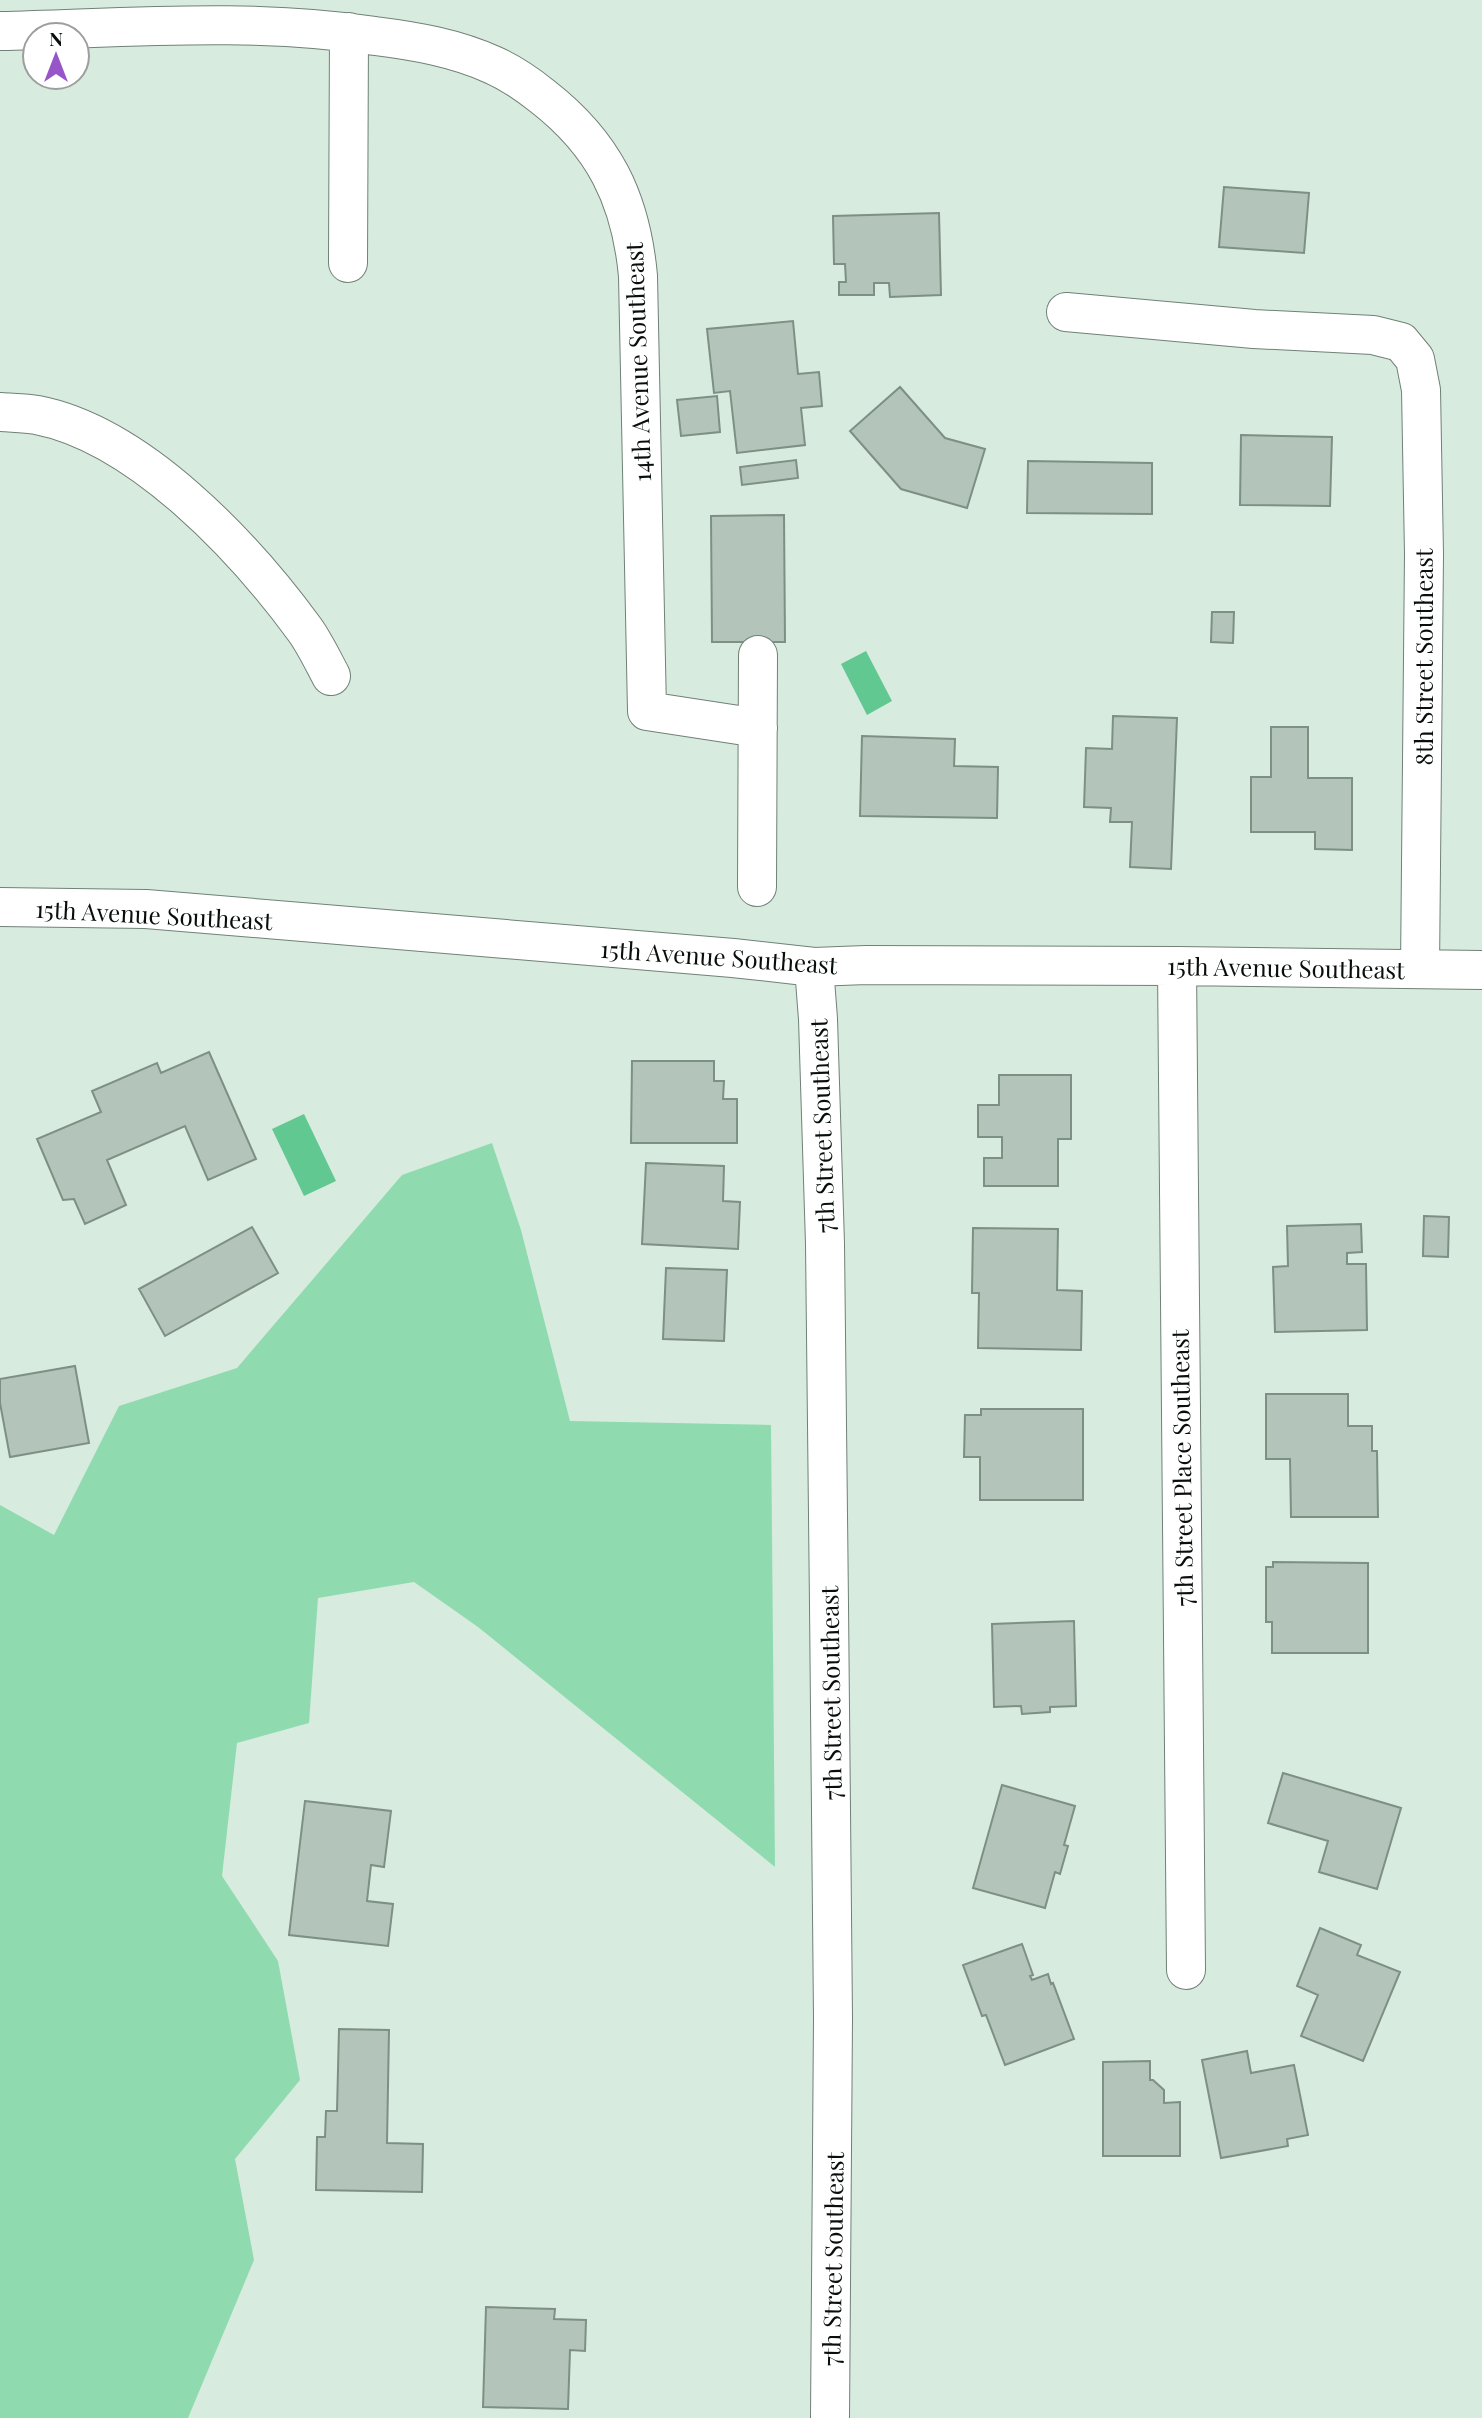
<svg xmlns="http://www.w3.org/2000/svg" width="1482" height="2418" viewBox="0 0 1482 2418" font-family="'Playfair Display',serif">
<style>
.green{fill:#8fdbaf}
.water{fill:#61c891}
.building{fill:#b3c5ba;stroke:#7e8f84;stroke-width:2}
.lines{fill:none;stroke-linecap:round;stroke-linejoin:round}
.minor-casing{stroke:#708177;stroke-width:40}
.minor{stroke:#fff;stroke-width:38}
.labels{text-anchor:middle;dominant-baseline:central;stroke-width:7;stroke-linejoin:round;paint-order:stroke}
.street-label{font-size:24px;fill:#080e0a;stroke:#fff}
</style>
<rect width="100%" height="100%" fill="#d8ebdf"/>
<!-- green -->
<path class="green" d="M 492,1143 L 521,1230 L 570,1421 L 771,1425 L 775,1867 L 478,1627 L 414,1582 L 318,1598 L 309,1723 L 237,1743 L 222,1876 L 278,1961 L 300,2080 L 235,2159 L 254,2260 L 188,2418 L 0,2418 L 0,1505 L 54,1535 L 119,1406 L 237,1368 L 402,1175 Z"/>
<!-- water -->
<path class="water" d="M 866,651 L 892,701 L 867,715 L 841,664 Z
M 304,1114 L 336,1181 L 304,1196 L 272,1129 Z"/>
<!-- building -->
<path class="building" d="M 1224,187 L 1309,193 L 1304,253 L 1219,247 Z
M 939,213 L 941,295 L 890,297 L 889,283 L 874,283 L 874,295 L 839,295 L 839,282 L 846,282 L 845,264 L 834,264 L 833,216 Z
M 793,321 L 798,374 L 819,372 L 822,406 L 801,408 L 805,445 L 737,453 L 730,391 L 714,393 L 707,329 Z
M 900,387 L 945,438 L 985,449 L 967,508 L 901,489 L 850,431 Z
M 717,396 L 720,432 L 681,436 L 677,400 Z
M 1241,435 L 1332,437 L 1330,506 L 1240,505 Z
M 796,460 L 798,478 L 742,485 L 740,467 Z
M 1028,461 L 1152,463 L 1152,514 L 1027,513 Z
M 784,515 L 785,642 L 712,642 L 711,516 Z
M 1212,612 L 1234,612 L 1233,643 L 1211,642 Z
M 1113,716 L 1177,718 L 1171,869 L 1130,867 L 1132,822 L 1110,822 L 1111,808 L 1084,807 L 1086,748 L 1112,749 Z
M 1271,727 L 1308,727 L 1308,778 L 1352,778 L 1352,850 L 1315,849 L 1315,832 L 1251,832 L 1251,777 L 1271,777 Z
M 862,736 L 955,739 L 954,766 L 998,767 L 997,818 L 860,816 Z
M 209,1052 L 256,1159 L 208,1180 L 185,1126 L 107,1160 L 126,1205 L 85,1224 L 74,1199 L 63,1200 L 37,1139 L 101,1112 L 92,1091 L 157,1063 L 161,1073 Z
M 632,1061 L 714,1061 L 714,1081 L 724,1081 L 723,1099 L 737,1099 L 737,1143 L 631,1143 Z
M 999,1075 L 1071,1075 L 1071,1139 L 1058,1139 L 1058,1186 L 984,1186 L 984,1158 L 1002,1158 L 1002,1137 L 978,1137 L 978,1105 L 999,1105 Z
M 646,1163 L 724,1166 L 723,1201 L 740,1202 L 738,1249 L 642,1244 Z
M 1424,1216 L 1449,1217 L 1448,1257 L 1423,1256 Z
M 1361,1224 L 1362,1252 L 1347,1253 L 1347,1264 L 1366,1264 L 1367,1330 L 1275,1332 L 1273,1267 L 1288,1266 L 1287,1226 Z
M 252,1227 L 278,1273 L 165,1336 L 139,1289 Z
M 973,1228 L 1058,1229 L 1057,1290 L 1082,1291 L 1081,1350 L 978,1348 L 979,1293 L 972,1293 Z
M 666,1268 L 727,1270 L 724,1341 L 663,1339 Z
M 75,1366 L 89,1443 L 10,1457 L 0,1403 L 0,1379 Z
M 1266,1394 L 1348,1394 L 1348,1426 L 1372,1426 L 1372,1451 L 1377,1451 L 1378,1517 L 1291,1517 L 1290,1459 L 1266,1459 Z
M 981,1409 L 1083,1409 L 1083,1500 L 980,1500 L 980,1457 L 964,1457 L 965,1415 L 981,1415 Z
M 1273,1562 L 1368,1563 L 1368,1653 L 1272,1653 L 1272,1622 L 1266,1622 L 1266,1567 L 1273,1567 Z
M 1074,1621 L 1076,1706 L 1050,1707 L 1050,1712 L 1022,1714 L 1021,1706 L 994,1707 L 992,1624 Z
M 1283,1773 L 1401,1808 L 1377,1889 L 1319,1872 L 1328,1841 L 1268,1823 Z
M 1002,1785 L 1075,1806 L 1064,1845 L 1068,1846 L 1060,1874 L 1055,1872 L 1045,1908 L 973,1888 Z
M 305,1801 L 391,1811 L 384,1867 L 371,1865 L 367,1901 L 393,1904 L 388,1946 L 289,1935 Z
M 1320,1928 L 1361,1945 L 1357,1955 L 1400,1972 L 1363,2061 L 1301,2036 L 1318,1995 L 1297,1986 Z
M 1022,1944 L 1033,1975 L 1030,1976 L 1032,1980 L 1048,1974 L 1051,1984 L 1053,1983 L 1074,2039 L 1005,2065 L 986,2015 L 982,2016 L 963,1965 Z
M 339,2029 L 389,2030 L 387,2143 L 423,2144 L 422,2192 L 316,2190 L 317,2137 L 325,2137 L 326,2111 L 337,2111 Z
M 1247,2051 L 1251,2073 L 1294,2065 L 1308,2135 L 1287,2139 L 1288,2146 L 1221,2158 L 1202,2060 Z
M 1150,2061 L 1150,2080 L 1153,2080 L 1164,2090 L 1164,2103 L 1180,2102 L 1180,2156 L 1103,2156 L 1103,2062 Z
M 486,2307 L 555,2309 L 554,2319 L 586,2320 L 585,2351 L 570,2350 L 568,2409 L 483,2407 Z"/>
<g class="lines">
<defs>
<path id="minor" d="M 0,31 C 125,28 251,17 375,36 C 415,41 456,48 493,65 C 511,73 527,84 542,96 C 604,144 631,199 638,276 L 647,711 L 758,728
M 348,263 L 349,32
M 1066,312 L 1254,329 L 1373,335 L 1401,342 L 1415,359 L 1421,390 L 1424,554 L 1420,969
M 0,412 C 12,413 25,413 37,415 C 140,435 245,548 305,630 C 315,644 323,661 331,676
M 757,887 L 758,655
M 0,907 L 146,909 L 733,958 L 814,967 L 866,965 L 1177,966 L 1482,970
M 1177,966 L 1186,1970
M 814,967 L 818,1019 L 825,1244 L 829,1605 L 833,2018 L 830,2418"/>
</defs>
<!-- minor casing -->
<use href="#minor" class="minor-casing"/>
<!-- minor -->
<use href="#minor" class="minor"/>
</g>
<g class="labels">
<!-- street labels -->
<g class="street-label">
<text transform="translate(637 362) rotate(-92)">14th Avenue Southeast</text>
<text transform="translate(1423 657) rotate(-90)">8th Street Southeast</text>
<text transform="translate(154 914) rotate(3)">15th Avenue Southeast</text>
<text transform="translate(719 956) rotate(4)">15th Avenue Southeast</text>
<text transform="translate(1286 967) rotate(1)">15th Avenue Southeast</text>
<text transform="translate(821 1126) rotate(-92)">7th Street Southeast</text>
<text transform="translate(1181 1468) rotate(-91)">7th Street Place Southeast</text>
<text transform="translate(830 1693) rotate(-91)">7th Street Southeast</text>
<text transform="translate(832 2259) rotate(-89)">7th Street Southeast</text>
</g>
</g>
<!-- north arrow -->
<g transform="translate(56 56)"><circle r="33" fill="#ffffff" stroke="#9c9f9d" stroke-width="2"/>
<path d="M0-5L12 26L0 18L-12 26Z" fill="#9755ca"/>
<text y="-10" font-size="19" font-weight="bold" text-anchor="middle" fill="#080e0a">N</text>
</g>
</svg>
